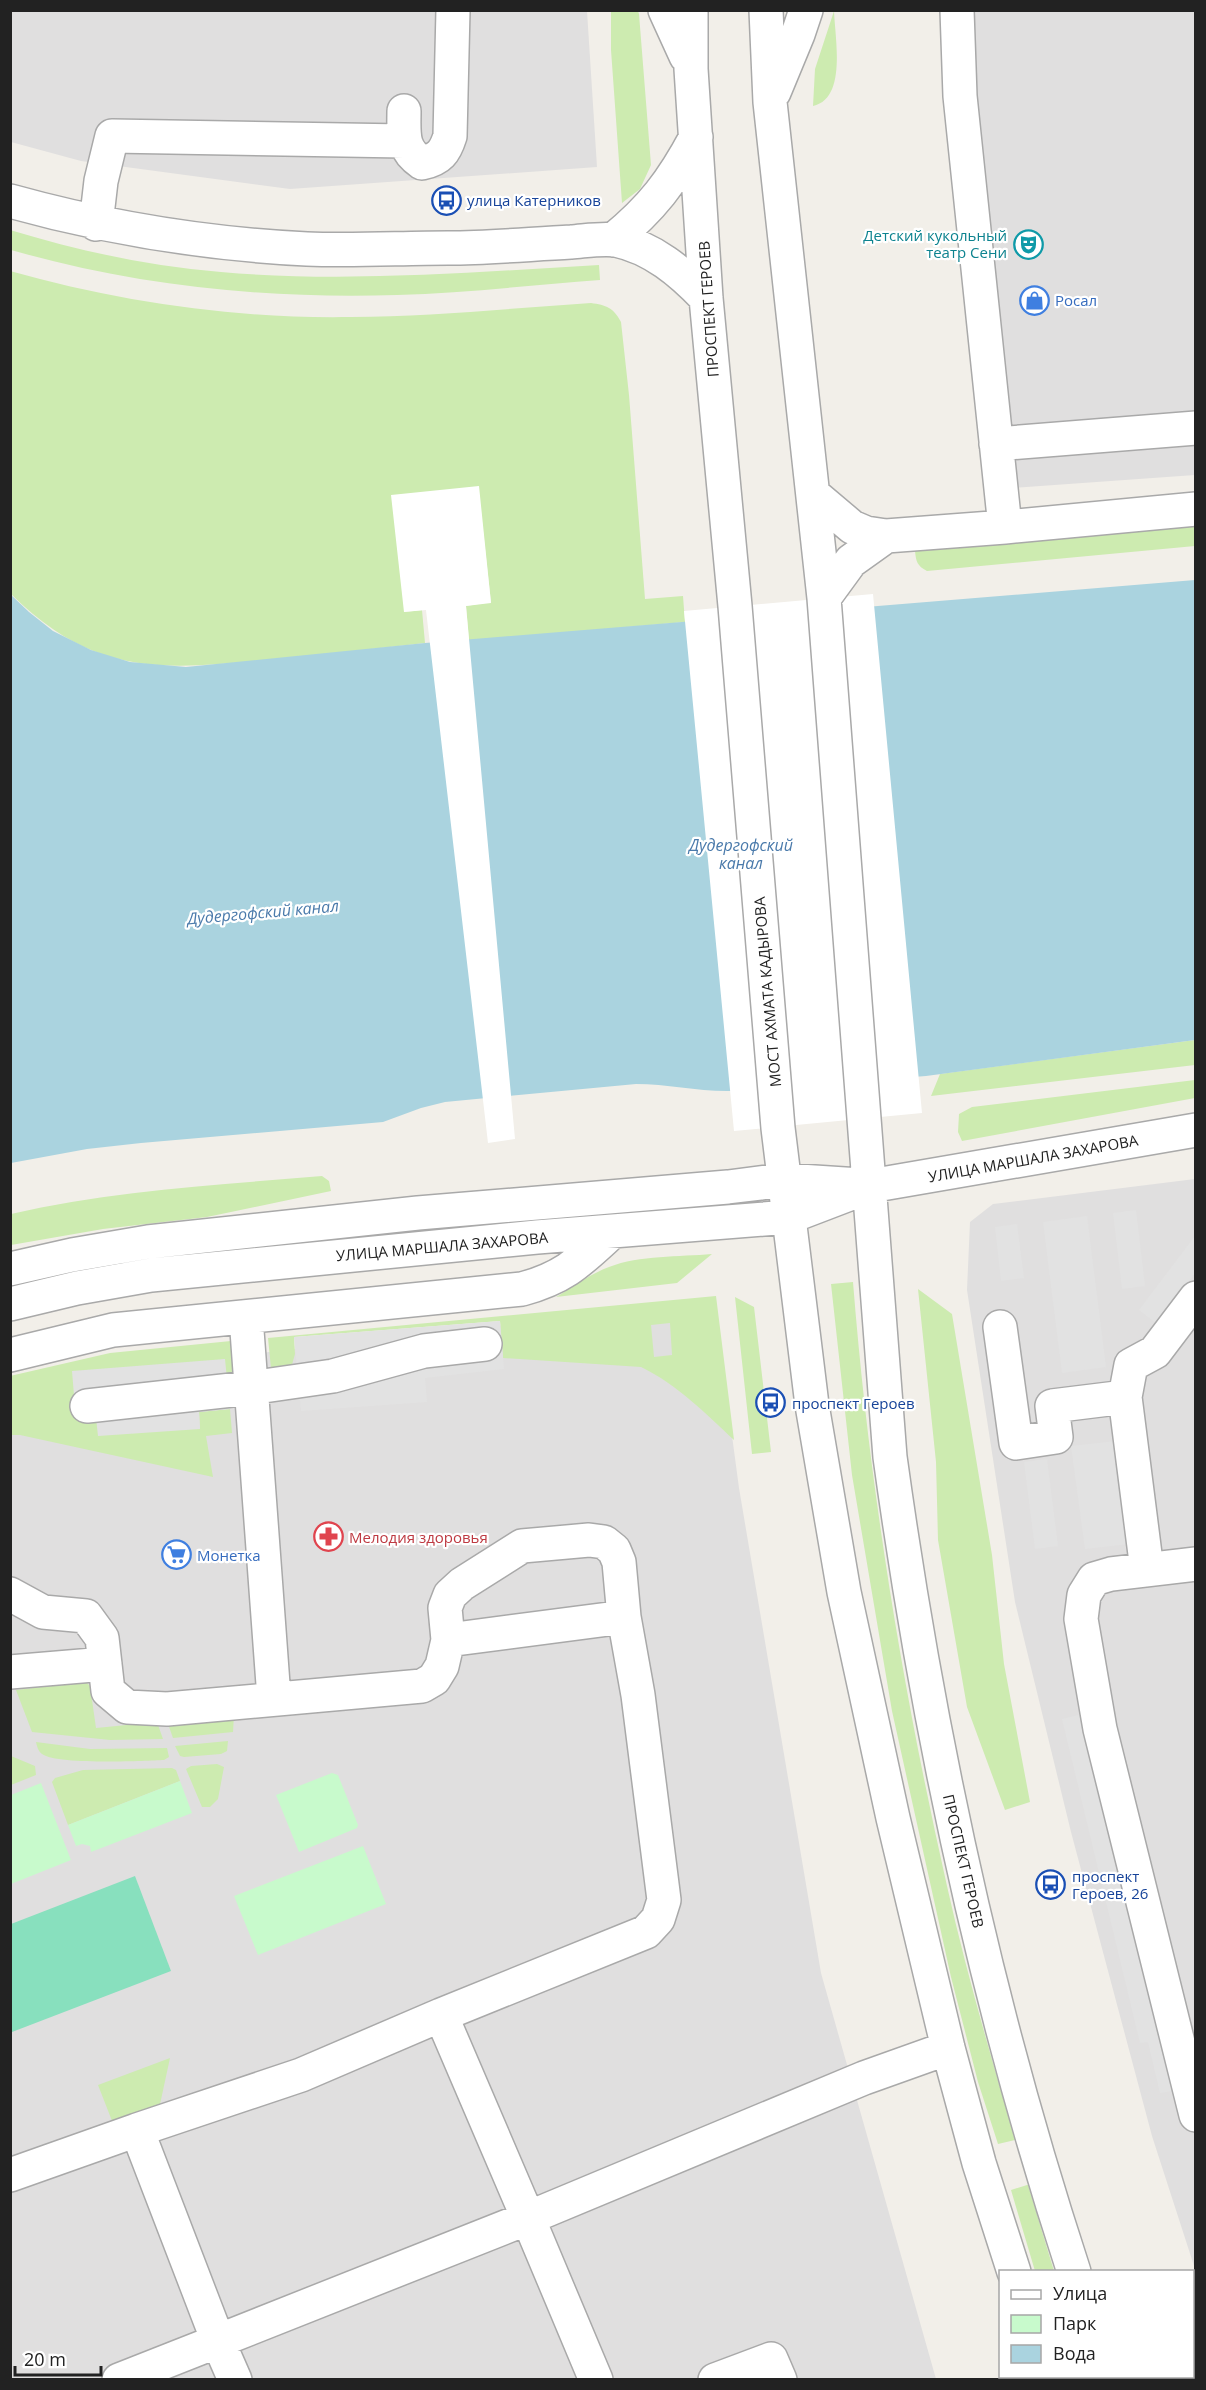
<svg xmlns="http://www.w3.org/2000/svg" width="1206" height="2390" viewBox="0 0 1206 2390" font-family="'Open Sans',sans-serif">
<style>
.residential{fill:#e0dfdf}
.grass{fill:#cdebb0;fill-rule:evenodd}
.park{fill:#c8facc}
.pitch{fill:#88e0be}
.parking{fill:#e2e2e2}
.water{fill:#aad3df}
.pier{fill:#fff}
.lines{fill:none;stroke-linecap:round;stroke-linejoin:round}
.minor-casing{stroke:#a9a9a9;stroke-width:36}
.minor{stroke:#fff;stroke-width:33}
.labels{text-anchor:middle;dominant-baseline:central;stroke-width:4.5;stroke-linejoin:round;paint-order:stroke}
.transit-label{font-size:15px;fill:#164399;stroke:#fff;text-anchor:start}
.culture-label{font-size:15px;fill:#0d838f;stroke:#fff;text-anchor:end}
.shop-label{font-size:15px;fill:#366cbe;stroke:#fff;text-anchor:start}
.street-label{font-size:15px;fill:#222;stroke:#fff}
.health-label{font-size:15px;fill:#be3a42;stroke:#fff;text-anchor:start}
.water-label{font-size:16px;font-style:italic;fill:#4a7aab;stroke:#fff}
</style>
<rect width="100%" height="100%" fill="#f2efe9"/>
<!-- residential -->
<path class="residential" d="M 10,11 L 587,11 L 597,167 L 290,189 L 81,161 L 11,142 Z
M 948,11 L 1195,11 L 1195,475 L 985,490 Z
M 1195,1179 L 1195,2269 L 1152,2136 L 1071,1832 L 1015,1602 L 967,1290 L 970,1222 L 993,1204 Z
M 714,1301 L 739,1488 L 821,1973 L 936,2379 L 11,2380 L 11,1390 L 42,1378 Z"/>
<!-- grass -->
<path class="grass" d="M 611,11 L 638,11 L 639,14 L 651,165 L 640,189 L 622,203 L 611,50 Z
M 834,11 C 835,38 847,99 813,106 L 815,69 Z
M 10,230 C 79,251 149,266 221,272 C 347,283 473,272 599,265 L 600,280 C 533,285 464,293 397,295 C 265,299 137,286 11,250 Z
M 10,271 C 120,302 237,319 351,317 C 431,317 512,308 591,303 C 606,305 614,308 621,322 L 629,395 L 645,599 L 683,596 L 685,622 L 469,641 L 466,606 L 491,602 L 478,486 L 404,612 L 422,610 L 425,643 C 375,649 325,654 274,659 C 164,670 96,678 11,594 Z
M 1195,525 L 1195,546 L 927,571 C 917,566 916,561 915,551 Z
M 1195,1040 L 1195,1065 L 931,1096 L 940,1074 Z
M 1195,1080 L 1195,1098 L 962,1141 L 958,1132 L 959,1114 L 972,1107 Z
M 322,1176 L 329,1181 L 331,1191 L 207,1217 L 103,1229 L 11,1245 L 11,1214 C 113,1190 218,1185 322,1176 Z
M 712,1254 L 677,1283 L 556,1297 C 573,1287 590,1274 609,1267 C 640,1255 679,1257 712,1254 Z
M 853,1282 C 869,1485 902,1687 947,1886 C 966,1972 991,2056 1015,2140 L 998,2144 L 978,2082 L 951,1977 L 892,1711 L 852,1475 L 831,1284 Z
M 918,1289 L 952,1314 L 992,1555 L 1004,1664 L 1030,1802 L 1005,1810 L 967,1707 L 938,1540 L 936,1462 Z
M 716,1296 L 734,1440 C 705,1413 678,1385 641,1367 L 503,1358 L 500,1321 L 294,1337 L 295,1354 L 287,1382 L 272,1378 L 268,1338 ZM 670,1323 L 672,1355 L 654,1357 L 651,1325 Z
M 735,1297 L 754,1307 L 771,1452 L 752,1454 Z
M 231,1341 L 235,1380 L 225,1386 L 224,1359 L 76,1419 L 96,1417 L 200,1429 L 199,1412 L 230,1409 L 232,1433 L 206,1436 L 213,1477 L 20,1435 L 11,1435 L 10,1376 L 110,1353 Z
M 86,1682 L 90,1686 L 96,1728 L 157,1722 L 163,1739 L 110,1740 L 32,1732 L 16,1690 Z
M 234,1715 L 233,1732 L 173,1738 L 167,1721 Z
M 228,1741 L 227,1751 L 221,1754 L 184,1757 L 180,1756 L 175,1746 Z
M 36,1742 L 90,1749 L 167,1748 L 169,1757 L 164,1760 C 143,1761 57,1765 42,1754 C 38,1751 37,1746 36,1742 Z
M 11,1756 L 35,1766 L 36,1775 L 11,1785 Z
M 217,1764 L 224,1767 L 218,1799 L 210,1807 L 202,1807 L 186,1769 L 191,1766 Z
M 172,1768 L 176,1770 L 180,1781 L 68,1825 L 52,1782 L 55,1778 L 83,1770 Z
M 170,2058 L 159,2109 L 114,2126 L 98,2085 Z
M 1027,2185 L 1028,2185 L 1054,2271 L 1035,2271 L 1011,2190 Z"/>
<!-- park -->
<path class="park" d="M 332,1773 L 338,1775 L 358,1825 L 357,1828 L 299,1852 L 276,1795 Z
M 180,1781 L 192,1813 L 91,1852 L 90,1846 L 82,1844 L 76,1846 L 68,1825 Z
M 41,1783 L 71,1860 L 11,1884 L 11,1795 Z
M 363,1846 L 386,1904 L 258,1955 L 234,1896 Z"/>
<!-- pitch -->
<path class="pitch" d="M 135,1876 L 171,1971 L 12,2032 L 11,1924 Z"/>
<!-- parking -->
<path class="parking" d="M 1136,1210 L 1145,1286 L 1122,1289 L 1113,1213 Z
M 1087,1216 L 1106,1367 L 1062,1373 L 1043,1222 Z
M 1017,1224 L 1024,1278 L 1001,1281 L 995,1227 Z
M 1195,1236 L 1195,1273 L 1157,1324 L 1139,1310 Z
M 500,1321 L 504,1369 L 425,1378 L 427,1402 L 301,1411 L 294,1337 Z
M 225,1359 L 230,1409 L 199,1412 L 200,1429 L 98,1436 L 96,1418 L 76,1419 L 72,1371 Z
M 1116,1441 L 1129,1544 L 1085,1549 L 1071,1446 Z
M 1047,1459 L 1058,1546 L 1035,1549 L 1024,1462 Z
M 1082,1714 L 1172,2091 L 1160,2093 L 1148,2042 L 1140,2043 L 1062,1719 Z"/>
<!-- water -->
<path class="water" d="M 1195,580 L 1195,1040 L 926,1076 L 732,1091 C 700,1092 668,1084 636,1084 L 445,1102 L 421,1108 L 383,1122 L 141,1143 L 87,1149 L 11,1163 L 10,594 L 29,612 L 53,631 L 91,650 L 130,662 L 186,667 L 425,643 Z"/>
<!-- pier -->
<path class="pier" d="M 479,486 L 491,603 L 466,606 L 515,1139 L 488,1143 L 426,610 L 404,612 L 391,495 Z
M 873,594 L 922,1113 L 734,1131 L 684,611 Z"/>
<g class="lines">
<defs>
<path id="minor" d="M 665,10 L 686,56
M 691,10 L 691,69 L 706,298 L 735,606 L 778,1128 L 812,1405 L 844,1592 L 893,1818 L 948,2048 L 979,2163 L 1014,2272
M 766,10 L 770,102 L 824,598 L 890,1457 C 928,1732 987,2007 1074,2272
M 957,10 L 960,96 L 1005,527
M 774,92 L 798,34 L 806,10
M 404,111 C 404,134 401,149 422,163 C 440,159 445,152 450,136 L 453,10
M 10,201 C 107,228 206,244 307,249 C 353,251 401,248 448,248 C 489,248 530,244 571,242 C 585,241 602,238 616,240 C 653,248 681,272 706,298
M 96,224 L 101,181 L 112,136 L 404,141
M 613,240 C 652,208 672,182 696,137
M 996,444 L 1196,428
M 813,494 L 852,527 L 866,533 L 886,536 L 1005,527 L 1196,509
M 824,598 L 851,561 L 886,536
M 10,1269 L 72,1255 L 148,1242 L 418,1213 L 728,1187 L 784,1180 L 860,1185
M 10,1304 L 77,1288 L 151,1275 L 537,1237 L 789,1217 L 870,1186 L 1196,1130
M 246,1317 L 274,1698
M 1000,1327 L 1016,1443 L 1056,1437 L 1052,1406 L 1125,1397
M 10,1355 L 113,1330 L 522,1289 C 566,1277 580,1261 613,1231
M 87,1406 L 250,1388 L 333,1376 L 424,1351 L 485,1344
M 1196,1564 L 1111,1574 L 1094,1579 L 1084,1595 L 1081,1619 L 1100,1729 L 1196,2115
M 1147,1570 L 1125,1397 L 1131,1365 L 1155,1352 L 1196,1298
M 10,1594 L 43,1612 L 86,1616 L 102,1638 L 108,1691 L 127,1707 L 167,1709 L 422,1686 L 434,1679 L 442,1666 L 448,1640 L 445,1608 L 450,1595 L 462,1584 L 522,1546 L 589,1540 L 604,1542 L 614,1550 L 619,1562 L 624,1617 L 638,1695 L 664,1900 L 658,1919 L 646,1932 L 441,2015 L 528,2218 L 864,2078 L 948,2048
M 448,1640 L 624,1617
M 10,1672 L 105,1664
M 137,2130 L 301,2075 L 441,2015
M 10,2175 L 137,2130 L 218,2341 L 119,2380
M 1048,2376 L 1049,2380
M 1108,2376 L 1109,2380
M 1176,2376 L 1177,2380
M 235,2380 L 218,2341 L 528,2218 L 596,2380
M 715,2380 L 771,2359 L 780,2380"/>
</defs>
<!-- minor casing -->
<use href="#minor" class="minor-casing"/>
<!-- minor -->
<use href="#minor" class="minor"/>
</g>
<!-- icons -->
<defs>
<symbol id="bus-ring" viewBox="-11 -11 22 22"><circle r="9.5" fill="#fff" stroke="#1a4fb4" stroke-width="1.5"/><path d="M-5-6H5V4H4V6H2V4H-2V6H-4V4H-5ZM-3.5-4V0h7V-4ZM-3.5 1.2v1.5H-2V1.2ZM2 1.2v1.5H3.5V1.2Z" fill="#1a4fb4"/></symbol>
<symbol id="theatre-ring" viewBox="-11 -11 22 22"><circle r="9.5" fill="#fff" stroke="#0f9aa8" stroke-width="1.5"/><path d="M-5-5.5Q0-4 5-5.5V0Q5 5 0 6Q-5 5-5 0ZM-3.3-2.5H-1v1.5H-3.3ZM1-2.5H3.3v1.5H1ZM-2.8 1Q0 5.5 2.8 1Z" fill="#0f9aa8"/></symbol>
<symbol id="shop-ring" viewBox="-11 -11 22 22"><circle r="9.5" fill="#fff" stroke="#3f7fe0" stroke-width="1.5"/><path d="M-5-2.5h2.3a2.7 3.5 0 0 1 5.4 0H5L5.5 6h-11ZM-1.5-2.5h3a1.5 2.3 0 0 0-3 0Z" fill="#3f7fe0"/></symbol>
<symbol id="pharmacy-ring" viewBox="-11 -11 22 22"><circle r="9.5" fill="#fff" stroke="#e0444e" stroke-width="1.5"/><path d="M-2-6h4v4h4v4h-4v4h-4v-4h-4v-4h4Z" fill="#e0444e"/></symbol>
<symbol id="supermarket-ring" viewBox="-11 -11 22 22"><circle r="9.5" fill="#fff" stroke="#3f7fe0" stroke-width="1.5"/><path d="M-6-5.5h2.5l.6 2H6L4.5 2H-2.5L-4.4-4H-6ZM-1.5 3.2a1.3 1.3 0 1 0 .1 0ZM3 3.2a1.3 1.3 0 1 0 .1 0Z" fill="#3f7fe0"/></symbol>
</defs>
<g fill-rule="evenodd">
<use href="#bus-ring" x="430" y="184" width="33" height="33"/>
<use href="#theatre-ring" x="1012" y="228" width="33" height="33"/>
<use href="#shop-ring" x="1018" y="284" width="33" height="33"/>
<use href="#bus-ring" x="754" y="1386" width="33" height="33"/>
<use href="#pharmacy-ring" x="312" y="1520" width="33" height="33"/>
<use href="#supermarket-ring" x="160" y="1538" width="33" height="33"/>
<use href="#bus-ring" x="1034" y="1868" width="33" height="33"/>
</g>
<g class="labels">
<!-- transit labels -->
<g class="transit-label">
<text x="467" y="200">улица Катерников</text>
<text x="792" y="1403">проспект Героев</text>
<text x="1072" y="1876">проспект<tspan x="1072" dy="17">Героев, 26</tspan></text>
</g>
<!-- culture labels -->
<g class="culture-label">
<text x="1007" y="235">Детский кукольный<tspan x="1007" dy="17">театр Сени</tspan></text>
</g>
<!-- shop labels -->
<g class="shop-label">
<text x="1055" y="300">Росал</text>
<text x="197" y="1555">Монетка</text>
</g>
<!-- street labels -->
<g class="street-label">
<text transform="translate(708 309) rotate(-94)">ПРОСПЕКТ ГЕРОЕВ</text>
<text transform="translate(767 992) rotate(-95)">МОСТ АХМАТА КАДЫРОВА</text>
<text transform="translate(1033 1158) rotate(-10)">УЛИЦА МАРШАЛА ЗАХАРОВА</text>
<text transform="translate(442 1246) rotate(-5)">УЛИЦА МАРШАЛА ЗАХАРОВА</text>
<text transform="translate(964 1861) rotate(77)">ПРОСПЕКТ ГЕРОЕВ</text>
</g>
<!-- health labels -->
<g class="health-label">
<text x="349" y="1537">Мелодия здоровья</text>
</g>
<!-- water labels -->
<g class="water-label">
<text x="741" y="845">Дудергофский<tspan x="741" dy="18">канал</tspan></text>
<text transform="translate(263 912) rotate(-5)">Дудергофский канал</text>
</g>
</g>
<!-- border -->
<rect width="1206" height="2390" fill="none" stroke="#222222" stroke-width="24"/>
<!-- legend -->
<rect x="999" y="2270" width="195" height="108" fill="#ffffff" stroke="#a7a7a7" stroke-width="1.5"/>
<rect x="1011" y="2290" width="30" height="9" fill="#ffffff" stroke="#a7a7a7" stroke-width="1.5"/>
<text x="1053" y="2300" font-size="18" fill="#222222">Улица</text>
<rect x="1011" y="2315" width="30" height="18" fill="#c8facc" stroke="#a7a7a7" stroke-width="1.5"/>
<text x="1053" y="2330" font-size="18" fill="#222222">Парк</text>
<rect x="1011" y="2345" width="30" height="18" fill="#aad3df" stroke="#a7a7a7" stroke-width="1.5"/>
<text x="1053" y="2360" font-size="18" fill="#222222">Вода</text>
<!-- scale -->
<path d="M15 2366v9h86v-9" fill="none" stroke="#222222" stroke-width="3"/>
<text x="24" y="2366" font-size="18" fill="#222222" stroke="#ffffff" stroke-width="4.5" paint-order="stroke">20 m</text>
</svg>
